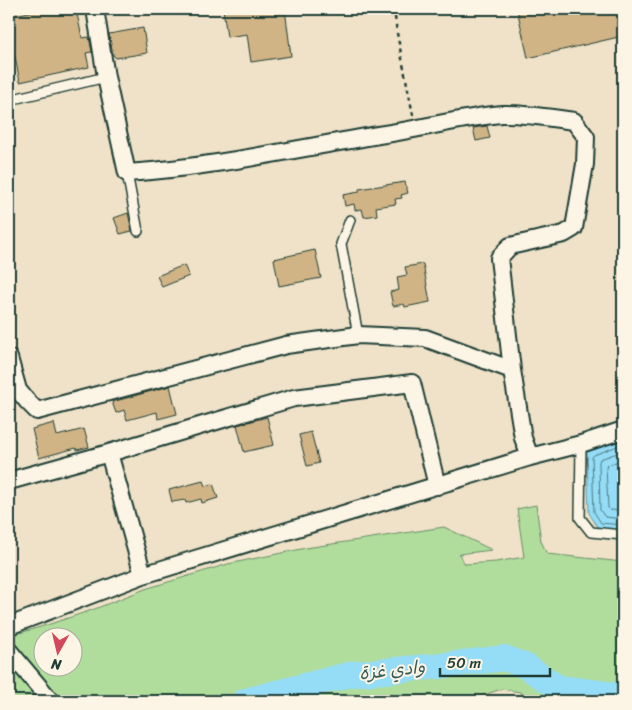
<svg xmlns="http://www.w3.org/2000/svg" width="632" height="710" viewBox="0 0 632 710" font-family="Sriracha,'Playpen Sans Arabic',sans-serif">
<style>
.green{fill:#b0dd9b;stroke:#688d68;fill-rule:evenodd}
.water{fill:#95dcf7;stroke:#669ca9}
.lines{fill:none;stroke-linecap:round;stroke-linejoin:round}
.shore{stroke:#4e7d82;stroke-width:1}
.river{stroke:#95dcf7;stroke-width:26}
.building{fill:#d1b486;stroke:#1f3d34}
.lane-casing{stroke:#1f3d34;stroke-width:12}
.street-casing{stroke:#1f3d34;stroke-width:20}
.path{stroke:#1f3d34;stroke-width:2.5;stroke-dasharray:4 4;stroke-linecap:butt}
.lane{stroke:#fcf5e5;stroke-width:9}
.street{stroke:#fcf5e5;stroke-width:16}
.labels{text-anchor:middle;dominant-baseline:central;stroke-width:4;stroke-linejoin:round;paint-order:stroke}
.water-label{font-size:18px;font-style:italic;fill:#375d5b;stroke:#fcf5e5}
</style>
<rect width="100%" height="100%" fill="#efe2c8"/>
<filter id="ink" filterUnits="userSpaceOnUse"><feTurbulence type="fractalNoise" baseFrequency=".02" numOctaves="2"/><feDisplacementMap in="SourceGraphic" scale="10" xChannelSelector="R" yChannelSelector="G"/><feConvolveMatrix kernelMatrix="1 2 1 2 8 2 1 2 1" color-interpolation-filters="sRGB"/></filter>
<g filter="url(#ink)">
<!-- green -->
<path class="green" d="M 536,505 L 541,541 L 547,554 L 623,562 L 623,701 L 528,701 L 520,692 L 501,689 L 468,701 L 454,700 L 446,701 L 62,701 L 9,636 L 47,625 L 92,610 L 145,589 L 228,564 L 306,548 L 444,527 L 492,550 L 459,554 L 465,564 L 496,562 L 524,557 L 517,509 ZM 42,638 L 72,638 L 72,668 L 42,668 Z
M 9,664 L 40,701 L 9,701 Z"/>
<!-- water -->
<path class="water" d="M 623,439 L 623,530 L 598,528 L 589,513 L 587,452 Z"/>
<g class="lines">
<!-- shore -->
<path class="shore" d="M 623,444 L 594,455 L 592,457 L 594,512 L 601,523 L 623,525
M 623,451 L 600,459 L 599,462 L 600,510 L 605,517 L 623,519
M 623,459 L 608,465 L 606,467 L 608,508 L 610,510 L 623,511"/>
<!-- river -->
<path class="river" d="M 245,701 L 352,674 L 439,666 L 505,658 L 527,667 L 559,688 L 623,696"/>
</g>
<!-- building -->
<path class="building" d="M 45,9 L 76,9 L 82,38 L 89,37 L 92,52 L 86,53 L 89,67 L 20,82 L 9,28 L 9,16 Z
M 223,9 L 285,9 L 291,56 L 251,62 L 247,34 L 227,37 Z
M 517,9 L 623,9 L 623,36 L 528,58 Z
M 143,28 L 147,53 L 116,58 L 113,55 L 109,34 Z
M 487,126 L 490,138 L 476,141 L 473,128 Z
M 405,182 L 408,193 L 401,195 L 402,198 L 395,199 L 396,204 L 376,207 L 377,215 L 364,217 L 362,209 L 355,210 L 354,204 L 345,206 L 343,195 L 359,192 L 359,189 Z
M 128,213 L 132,231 L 120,234 L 114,218 Z
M 315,250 L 321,278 L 279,286 L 274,259 Z
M 423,264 L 430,302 L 405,307 L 404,304 L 393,306 L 390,292 L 399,290 L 397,277 L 407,275 L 405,267 Z
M 184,265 L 189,276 L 162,287 L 157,276 Z
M 170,386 L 177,414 L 158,419 L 157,412 L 127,420 L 124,410 L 116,413 L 112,402 Z
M 267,417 L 274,445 L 244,452 L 237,425 Z
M 54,423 L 57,436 L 84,429 L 89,447 L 77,450 L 76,448 L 39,458 L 32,429 Z
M 311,432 L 319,463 L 307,466 L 299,435 Z
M 203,481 L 205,486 L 213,484 L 218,498 L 202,503 L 201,499 L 186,503 L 185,500 L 172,502 L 169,490 Z"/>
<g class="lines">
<defs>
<path id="lane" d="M 9,100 L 106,77
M 127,173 L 138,231
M 350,220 L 341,244 L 358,335
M 581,444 L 580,518 L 591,532 L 623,535"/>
<path id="street" d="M 95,9 L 106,77 L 127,173 C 218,167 308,146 397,132 C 432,126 467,117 502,114 C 526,113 550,118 574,121 L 586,137 L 585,164 L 574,228 L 564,234 L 510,246 L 499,258 L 512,370
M 9,358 L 18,390 L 27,401 L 37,411 L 286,345 L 358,335 L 425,338 L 512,370 L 523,438 L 530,457
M 109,453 L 143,575
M 9,481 L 109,453 L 294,398 L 412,383 L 437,486
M 9,626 L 143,575 L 530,457 L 581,444 L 623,430
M 9,651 L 51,701"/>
</defs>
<!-- lane casing -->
<use href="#lane" class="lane-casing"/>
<!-- street casing -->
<use href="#street" class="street-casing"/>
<!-- path -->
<path class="path" d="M 394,9 L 397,33 L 413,115"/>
<!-- lane -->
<use href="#lane" class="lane"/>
<!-- street -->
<use href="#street" class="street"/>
</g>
</g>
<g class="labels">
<!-- water labels -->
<g class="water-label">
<text transform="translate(392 670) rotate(-6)">وادي غزة</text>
</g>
</g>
<!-- margin -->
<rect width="632" height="710" fill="none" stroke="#fcf5e5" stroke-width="30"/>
<rect x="15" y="15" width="602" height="680" fill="none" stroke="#1f3d34" stroke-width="2" filter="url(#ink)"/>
<!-- north arrow -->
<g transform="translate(58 652) rotate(188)"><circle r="24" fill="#fcf5e5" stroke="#a4ab9e"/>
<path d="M0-4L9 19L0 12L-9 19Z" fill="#d1495b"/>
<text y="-8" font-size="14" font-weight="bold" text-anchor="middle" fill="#1f3d34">N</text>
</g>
<!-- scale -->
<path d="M440 668v8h110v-8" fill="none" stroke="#1f3d34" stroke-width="2.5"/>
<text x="447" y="668" font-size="15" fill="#1f3d34" stroke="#fcf5e5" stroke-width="4" paint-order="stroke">50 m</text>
</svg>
